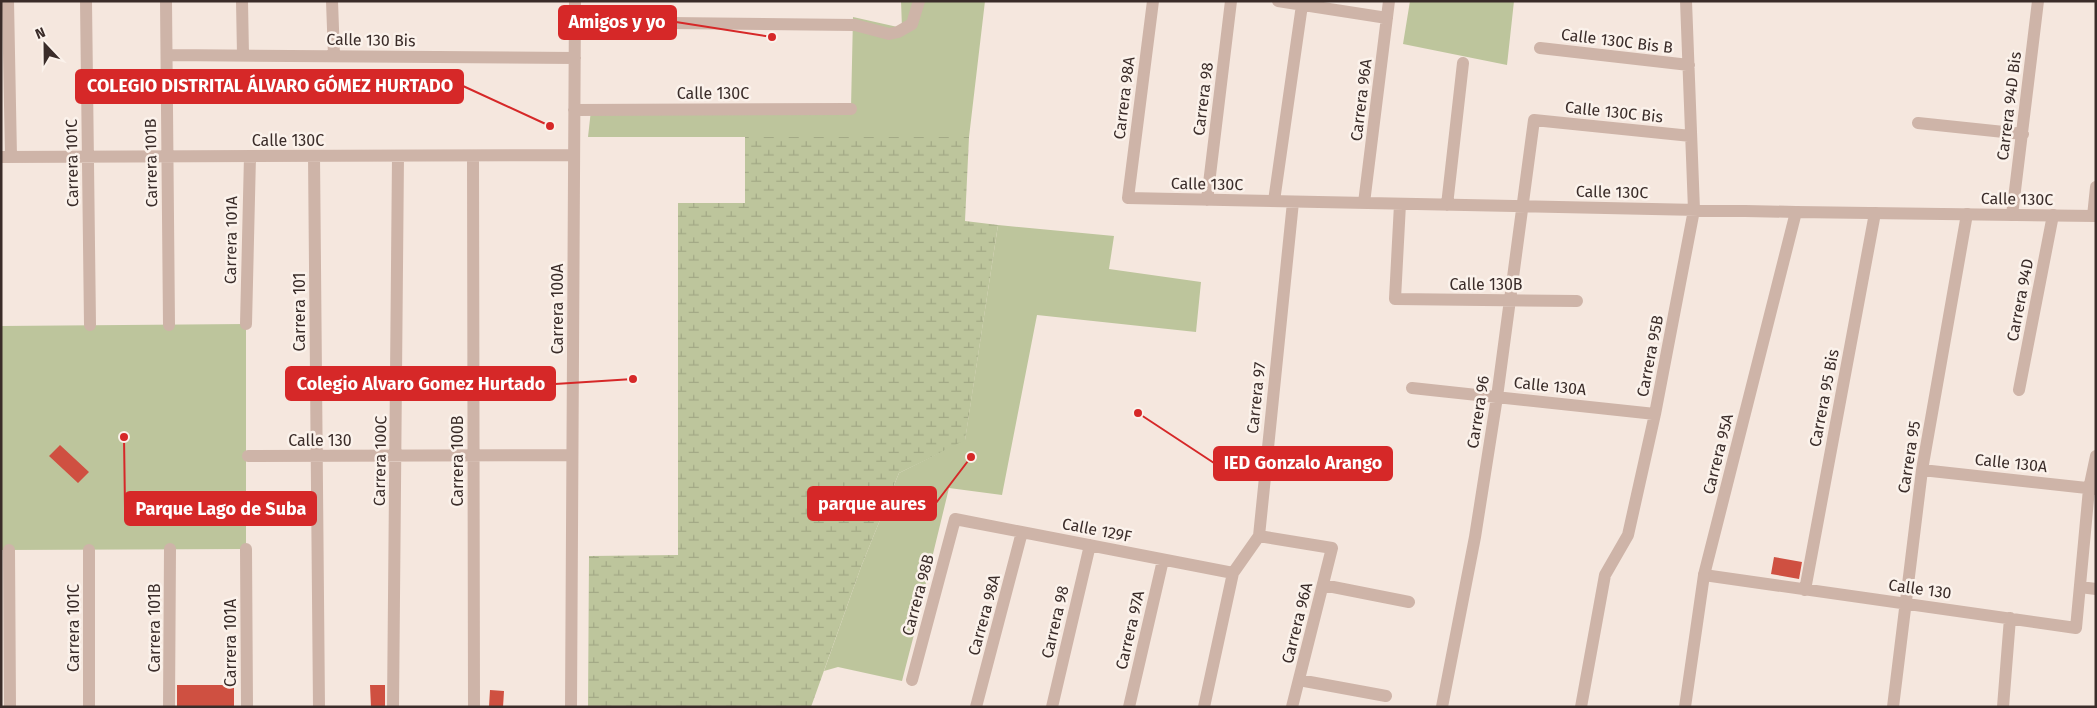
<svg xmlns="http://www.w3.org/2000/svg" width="2097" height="708" viewBox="0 0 2097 708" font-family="'Fira Sans',sans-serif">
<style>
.wetland{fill:url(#wetland-marsh)}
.green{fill:#bdc59c}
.building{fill:#cf5041}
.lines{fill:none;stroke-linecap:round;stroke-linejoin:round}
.minor{stroke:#ceb4a8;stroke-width:12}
.tertiary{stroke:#ceb4a8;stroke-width:12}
.labels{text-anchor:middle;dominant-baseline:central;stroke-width:5;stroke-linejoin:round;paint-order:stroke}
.street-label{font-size:16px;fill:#3a2c29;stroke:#fbf2eb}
.leader{fill:none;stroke:#d62828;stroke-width:2}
.callout-dot{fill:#d62828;stroke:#fbf2eb;stroke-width:2}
.callout{fill:#d62828;stroke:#d62828;stroke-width:2}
.callout-label{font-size:18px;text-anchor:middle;font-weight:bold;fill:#fff}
</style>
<defs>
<pattern id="wetland-marsh" width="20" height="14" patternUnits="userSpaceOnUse" patternTransform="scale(1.25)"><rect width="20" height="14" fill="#bdc59c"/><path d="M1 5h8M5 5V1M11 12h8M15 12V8" fill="none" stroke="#a3a986"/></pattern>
</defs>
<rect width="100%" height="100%" fill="#f5e7de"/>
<!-- wetland -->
<path class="wetland" d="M 745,137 L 969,137 L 965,221 L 998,225 L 965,441 L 899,473 L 861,567 L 811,707 L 588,707 L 589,556 L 678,555 L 678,203 L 745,203 Z"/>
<!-- green -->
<path class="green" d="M 901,1 L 985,1 L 969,137 L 588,137 L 591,110 L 851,108 L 853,17 L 902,28 Z
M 1410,1 L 1514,1 L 1507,65 L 1403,44 Z
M 998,225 L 1114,236 L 1109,269 L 1201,282 L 1196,332 L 1037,315 L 1002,495 L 949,488 L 924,591 L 925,592 L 902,681 L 838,667 L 824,671 L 861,567 L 899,473 L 965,440 Z
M 246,324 L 246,549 L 1,550 L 1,326 Z"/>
<!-- building -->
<path class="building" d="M 60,445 L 89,472 L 78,483 L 49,456 Z
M 1774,557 L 1802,562 L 1799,579 L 1771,574 Z
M 177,685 L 234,685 L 234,707 L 177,707 Z
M 370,685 L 385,685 L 385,707 L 371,707 Z
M 490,690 L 504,691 L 503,707 L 489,707 Z"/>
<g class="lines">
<!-- minor -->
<path class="minor" d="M 8,1 L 11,157
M 86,1 L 90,325
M 166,1 L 169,325
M 242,1 L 243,55
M 332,1 L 334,56
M 1153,1 L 1128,198 L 1796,212
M 1278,1 L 1387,18
M 575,22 L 855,25 L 889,34 L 898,32 L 912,24 L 919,1
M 1540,48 L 1689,65
M 167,55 L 575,58
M 574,110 L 851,109
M 1918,123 L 2023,134
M 314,156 L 319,707
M 473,156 L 474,707
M 1,157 L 574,155
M 1207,200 L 1231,1
M 1274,201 L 1302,5
M 1364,203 L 1389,1
M 1400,204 L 1395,299 L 1577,301
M 1447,205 L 1463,63
M 2012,215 L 2038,1
M 2093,216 L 2096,187
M 246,324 L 250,156
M 1412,388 L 1655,414
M 2019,390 L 2053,215
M 248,456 L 572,455
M 1922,470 L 2096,489
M 1259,536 L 1332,548 L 1292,707
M 246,549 L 247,707
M 9,550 L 10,707
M 1704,575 L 2076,628 L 2089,489 L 2096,456
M 1323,585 L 1409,602
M 2080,587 L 2096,589
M 1805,590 L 1875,213
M 912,680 L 955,519 L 1233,573
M 1299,680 L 1386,696
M 89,707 L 89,550
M 169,707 L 170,549
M 393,707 L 398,156
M 571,707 L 575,1
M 976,707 L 1022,532
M 1052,707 L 1090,545
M 1129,707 L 1163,560
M 1204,707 L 1233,573 L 1259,536 L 1293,202
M 1442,707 L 1475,537 L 1497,397 L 1534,120 L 1691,136
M 1581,707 L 1605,575 L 1628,535 L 1655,414 L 1694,210 L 1686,1
M 1893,707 L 1922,470 L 1967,214
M 2003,707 L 2010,618"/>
<!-- tertiary -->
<path class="tertiary" d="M 1685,707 L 1704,575 L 1796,212 L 2096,216"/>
</g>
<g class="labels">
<!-- street labels -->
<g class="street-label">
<text transform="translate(371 40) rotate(1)">Calle 130 Bis</text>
<text transform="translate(1617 41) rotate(7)">Calle 130C Bis B</text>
<text x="713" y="93">Calle 130C</text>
<text transform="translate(1124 98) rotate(-83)">Carrera 98A</text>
<text transform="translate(1203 99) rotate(-83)">Carrera 98</text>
<text transform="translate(1361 100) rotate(-83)">Carrera 96A</text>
<text transform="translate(2009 106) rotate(-83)">Carrera 94D Bis</text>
<text transform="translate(1614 112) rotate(6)">Calle 130C Bis</text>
<text x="288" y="140">Calle 130C</text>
<text transform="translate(72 163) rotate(-91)">Carrera 101C</text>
<text transform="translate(151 163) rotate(-91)">Carrera 101B</text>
<text transform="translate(1207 184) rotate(1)">Calle 130C</text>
<text transform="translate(1612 192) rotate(1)">Calle 130C</text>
<text transform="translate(2017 199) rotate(1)">Calle 130C</text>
<text transform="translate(231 240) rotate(-89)">Carrera 101A</text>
<text x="1486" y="284">Calle 130B</text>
<text transform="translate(2020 300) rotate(-79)">Carrera 94D</text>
<text transform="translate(557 309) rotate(-90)">Carrera 100A</text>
<text transform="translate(299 312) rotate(-90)">Carrera 101</text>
<text transform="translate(1650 356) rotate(-79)">Carrera 95B</text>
<text transform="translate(1550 386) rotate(6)">Calle 130A</text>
<text transform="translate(1256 398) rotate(-84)">Carrera 97</text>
<text transform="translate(1824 398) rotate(-79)">Carrera 95 Bis</text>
<text transform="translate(1478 412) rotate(-81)">Carrera 96</text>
<text x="320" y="440">Calle 130</text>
<text transform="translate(1718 454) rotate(-76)">Carrera 95A</text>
<text transform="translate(1909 457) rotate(-81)">Carrera 95</text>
<text transform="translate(380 461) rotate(-89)">Carrera 100C</text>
<text transform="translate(457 461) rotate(-90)">Carrera 100B</text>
<text transform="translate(2011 463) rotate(6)">Calle 130A</text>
<text transform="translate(1097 530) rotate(11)">Calle 129F</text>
<text transform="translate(1920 589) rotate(8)">Calle 130</text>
<text transform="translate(918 595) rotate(-75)">Carrera 98B</text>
<text transform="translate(984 615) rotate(-75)">Carrera 98A</text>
<text transform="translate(1055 622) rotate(-77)">Carrera 98</text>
<text transform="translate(1297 623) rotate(-76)">Carrera 96A</text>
<text transform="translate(73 628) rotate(-90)">Carrera 101C</text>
<text transform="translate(154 628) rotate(-90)">Carrera 101B</text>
<text transform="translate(1130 630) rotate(-77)">Carrera 97A</text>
<text transform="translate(230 643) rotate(-90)">Carrera 101A</text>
</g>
</g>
<!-- callouts -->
<path class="leader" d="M772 37L676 22M550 126L463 86M633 379L555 384M1138 413L1214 463M971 457L936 503M124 437L125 508"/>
<g class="callout-dot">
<circle cx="772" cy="37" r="5"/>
<circle cx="550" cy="126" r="5"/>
<circle cx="633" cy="379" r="5"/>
<circle cx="1138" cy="413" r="5"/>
<circle cx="971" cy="457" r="5"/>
<circle cx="124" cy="437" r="5"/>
</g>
<g class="callout">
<rect x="559" y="6" width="117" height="33" rx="5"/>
<rect x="76" y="70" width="387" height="33" rx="5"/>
<rect x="286" y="367" width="269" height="33" rx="5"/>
<rect x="1214" y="447" width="178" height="33" rx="5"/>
<rect x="808" y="487" width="128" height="33" rx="5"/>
<rect x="125" y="492" width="191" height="33" rx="5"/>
</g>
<g class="callout-label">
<text x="617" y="28">Amigos y yo</text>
<text x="270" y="92">COLEGIO DISTRITAL ÁLVARO GÓMEZ HURTADO</text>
<text x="421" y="390">Colegio Alvaro Gomez Hurtado</text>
<text x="1303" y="469">IED Gonzalo Arango</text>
<text x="872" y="510">parque aures</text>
<text x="221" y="515">Parque Lago de Suba</text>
</g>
<!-- border -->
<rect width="2097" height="708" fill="none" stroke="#3a2c29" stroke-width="5"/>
<!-- north arrow -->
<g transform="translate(45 45) rotate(338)" stroke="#fbf2eb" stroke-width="4" paint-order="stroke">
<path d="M0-4L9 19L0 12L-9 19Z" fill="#3a2c29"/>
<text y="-8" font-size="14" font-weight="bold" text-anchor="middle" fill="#3a2c29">N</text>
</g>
</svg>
